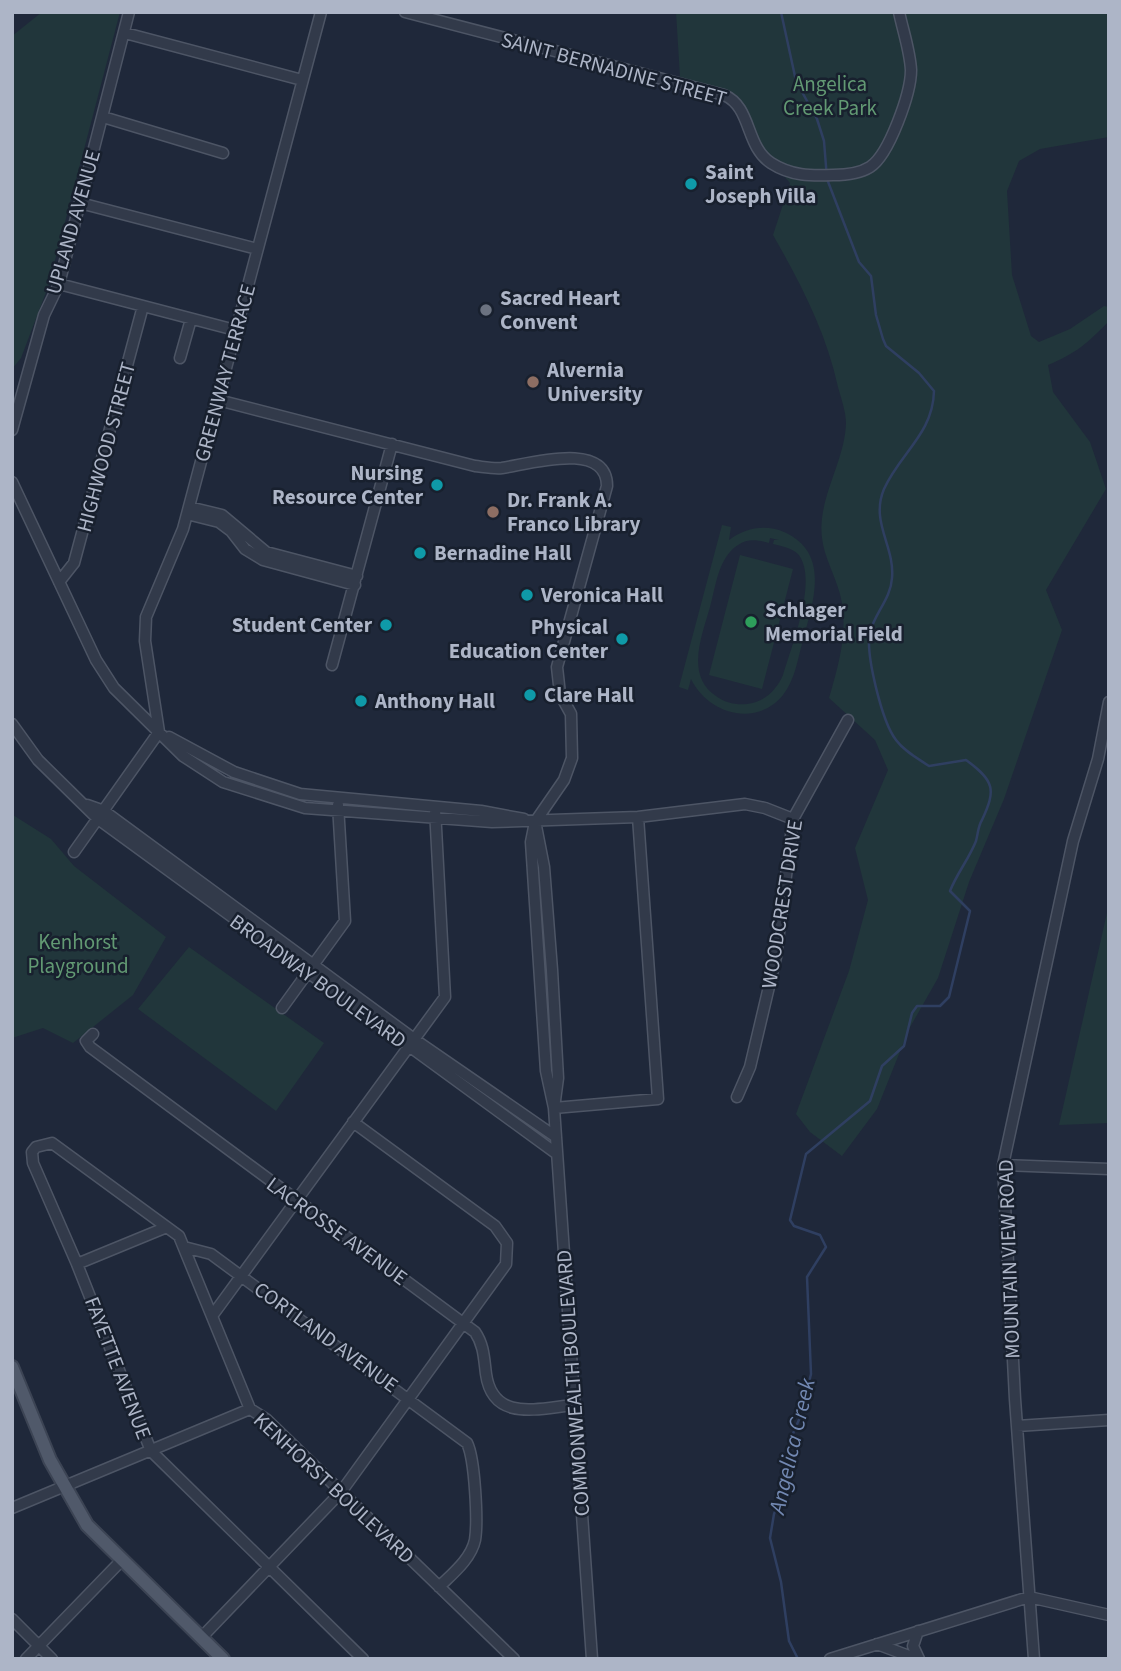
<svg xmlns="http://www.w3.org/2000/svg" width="1121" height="1671" viewBox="0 0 1121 1671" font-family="'Source Sans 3',sans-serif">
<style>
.green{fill:#21363b;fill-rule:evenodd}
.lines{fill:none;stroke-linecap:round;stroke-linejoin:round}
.stream{stroke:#2f3f61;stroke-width:2.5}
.minor-casing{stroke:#4d5565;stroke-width:13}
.major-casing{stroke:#3c4454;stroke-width:16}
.minor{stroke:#323a4a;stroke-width:10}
.major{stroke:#50596a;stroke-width:12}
.culture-dot{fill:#0f9aa8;stroke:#18202e;stroke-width:2.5}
.worship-dot{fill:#6b7280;stroke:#18202e;stroke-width:2.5}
.education-dot{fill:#8d6e63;stroke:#18202e;stroke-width:2.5}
.leisure-dot{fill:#2e9e5b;stroke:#18202e;stroke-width:2.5}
.labels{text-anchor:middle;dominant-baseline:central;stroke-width:5;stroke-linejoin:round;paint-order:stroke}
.street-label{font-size:21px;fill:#adb5c7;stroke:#18202e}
.park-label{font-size:21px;fill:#629973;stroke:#18202e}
.poi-label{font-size:21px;font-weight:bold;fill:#adb5c7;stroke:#18202e;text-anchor:start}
.water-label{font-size:23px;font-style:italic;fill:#7288b2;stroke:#18202e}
</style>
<rect width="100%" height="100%" fill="#1f283a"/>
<!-- green -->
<path class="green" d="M 42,12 L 120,12 L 48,287 L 21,358 L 12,369 L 12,36 Z
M 676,12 L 1109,12 L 1109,137 L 1040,149 L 1019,161 L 1007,191 L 1012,275 L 1031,336 L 1039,342 L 1070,329 L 1104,306 L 1109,307 L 1109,321 C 1088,343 1075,354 1048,365 L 1053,392 L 1090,442 L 1106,489 L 1046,590 L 1062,630 L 1004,799 L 969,882 L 938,978 L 909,1029 L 877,1109 L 842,1156 L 810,1132 L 796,1114 L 849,971 L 868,900 L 855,848 L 888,770 L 875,740 L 829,698 C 839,664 849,629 840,594 C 835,575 824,557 822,538 C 817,499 845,462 846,423 C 846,412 841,398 838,387 C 826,332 801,284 773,235 L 790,183 L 760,148 L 736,95 L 680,77 Z
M 722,525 L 731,527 L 729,540 C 745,528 765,524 784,532 C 831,553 813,602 803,640 C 798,658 795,680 783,695 C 756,728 708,714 691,679 L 688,690 L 679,687 ZM 770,538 L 779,540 L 774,540 L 773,544 C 781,546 792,548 798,554 C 819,579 791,647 783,675 C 776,691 764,702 747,704 C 736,705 725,703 716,696 C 685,675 702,636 710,607 C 716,586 718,558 738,545 C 748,538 758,540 769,543 Z
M 740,555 L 793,569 L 762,689 L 709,675 Z
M 13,815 L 51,839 L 74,866 L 166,937 L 133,995 L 73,1043 L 43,1028 L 12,1038 Z
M 1109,904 L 1109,1123 L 1059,1125 Z
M 189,947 L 324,1043 L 276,1111 L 138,1009 Z"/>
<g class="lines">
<!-- stream -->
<path class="stream" d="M 781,12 L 796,81 L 817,119 L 824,141 L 827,179 L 859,262 L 871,276 L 876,315 L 883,339 L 886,346 L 919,373 L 934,391 C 933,434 900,453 884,489 C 870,522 895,546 892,578 C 891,598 875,613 870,632 C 865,653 882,722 896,740 C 904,751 917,758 929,766 L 966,760 C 995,781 996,790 982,820 C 978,826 978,834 976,841 C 969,859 957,873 950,891 L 970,911 L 949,997 L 940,1006 L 917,1006 L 912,1013 L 904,1046 L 882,1066 L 870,1101 L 806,1154 L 790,1220 L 794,1226 L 820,1235 L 826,1247 L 807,1277 L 811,1374 L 801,1415 L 792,1436 L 783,1492 L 774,1514 L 770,1538 L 781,1582 L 789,1641 L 798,1659"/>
<defs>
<path id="minor" d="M 405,12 L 724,95 C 752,107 745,146 771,163 C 791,176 811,176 833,175 C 846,175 859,174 870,167 C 889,155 911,93 911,70 C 910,51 903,31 899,12
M 125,33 L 302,80
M 103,117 L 223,153
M 80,203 L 257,249
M 59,284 L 235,330
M 180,358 L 191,319
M 218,400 L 475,466 C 484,467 494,469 502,468 C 529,464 607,440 607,486 L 557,667 L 560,694 L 571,714 L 572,758 L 564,780 L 535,822 L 531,842 L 546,1071 L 554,1108
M 12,430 L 44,315 L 59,284 L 129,12
M 12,482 L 96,660 L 114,688 L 183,756 L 223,782 L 305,808 L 492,822 L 638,817 L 745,804 L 765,808 L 793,819
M 189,507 L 222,515 L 266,552 L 357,576
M 187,514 L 219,522 L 231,531 L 245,549 L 263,560 L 355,585
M 59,582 L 74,563 L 143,306
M 332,665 L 392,444
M 12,724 L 38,760 L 98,819 L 557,1154
M 159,732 L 145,641 L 146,617 L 183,529 L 321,12
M 169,737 L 234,772 L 300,794 L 481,811 L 524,819
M 87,805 L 104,811 L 414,1039 L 556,1137
M 536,826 L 544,867 L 552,970 L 558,1078 L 554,1108 L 592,1659
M 74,852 L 159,732
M 282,1008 L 345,921 L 338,805
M 93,1034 L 86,1041 L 90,1047 L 475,1332 C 484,1345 484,1359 486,1374 C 493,1423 539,1408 574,1405
M 737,1097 L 750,1067 L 776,957 L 793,819 L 848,720
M 554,1108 L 658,1099 L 638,817
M 1003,1165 L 1109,1169
M 184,1247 L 211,1254 L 467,1443 C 475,1459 478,1522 475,1540 C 471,1559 452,1574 439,1587
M 77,1264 L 167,1227
M 212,1316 L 445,997 L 435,809
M 1017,1426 L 1109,1420
M 12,1508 L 250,1409
M 12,1619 L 52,1659
M 918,1631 L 913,1646 L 919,1659
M 201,1638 L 341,1492 L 506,1264 L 507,1243 L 495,1226 L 353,1122
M 877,1644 L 917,1659
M 26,1659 L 121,1561
M 363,1659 L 151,1451 L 77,1264 L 33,1163 L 32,1152 L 36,1147 L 52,1143 L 179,1236 L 250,1409 L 266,1419 L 514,1659
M 830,1659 L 1029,1597 L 1109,1615
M 1034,1659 L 1015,1399 L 1003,1165 L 1073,841 L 1098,759 L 1109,702"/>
<path id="major" d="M 12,1367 L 50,1460 L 87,1525 L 223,1659"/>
</defs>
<!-- minor casing -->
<use href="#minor" class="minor-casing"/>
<!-- major casing -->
<use href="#major" class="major-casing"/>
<!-- minor -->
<use href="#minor" class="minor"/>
<!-- major -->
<use href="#major" class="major"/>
</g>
<!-- markers -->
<g class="culture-dot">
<circle cx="691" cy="184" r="7"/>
<circle cx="437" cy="485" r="7"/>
<circle cx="420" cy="553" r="7"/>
<circle cx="527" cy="595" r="7"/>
<circle cx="386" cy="625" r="7"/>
<circle cx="622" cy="639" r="7"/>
<circle cx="530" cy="695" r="7"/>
<circle cx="361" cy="701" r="7"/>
</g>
<circle class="worship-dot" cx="486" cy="310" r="7"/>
<g class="education-dot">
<circle cx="533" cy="382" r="7"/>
<circle cx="493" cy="512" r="7"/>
</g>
<circle class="leisure-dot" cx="751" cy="622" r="7"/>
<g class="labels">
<!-- street labels -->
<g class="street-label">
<text transform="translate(614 69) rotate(15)">SAINT BERNADINE STREET</text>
<text transform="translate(73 222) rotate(-74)">UPLAND AVENUE</text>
<text transform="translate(225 373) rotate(-75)">GREENWAY TERRACE</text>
<text transform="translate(106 447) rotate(-75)">HIGHWOOD STREET</text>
<text transform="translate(782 904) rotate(-81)">WOODCREST DRIVE</text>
<text transform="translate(318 981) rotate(36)">BROADWAY BOULEVARD</text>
<text transform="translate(337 1231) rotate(36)">LACROSSE AVENUE</text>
<text transform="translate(1009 1259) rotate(-92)">MOUNTAIN VIEW ROAD</text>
<text transform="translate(326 1337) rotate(36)">CORTLAND AVENUE</text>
<text transform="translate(118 1368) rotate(69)">FAYETTE AVENUE</text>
<text transform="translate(573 1383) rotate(-94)">COMMONWEALTH BOULEVARD</text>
<text transform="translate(334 1488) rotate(43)">KENHORST BOULEVARD</text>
</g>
<!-- park labels -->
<g class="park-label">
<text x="830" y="84">Angelica<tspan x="830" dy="24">Creek Park</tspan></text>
<text x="78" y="942">Kenhorst<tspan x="78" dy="24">Playground</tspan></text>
</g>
<!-- poi labels -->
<g class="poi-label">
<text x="705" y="172">Saint<tspan x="705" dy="24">Joseph Villa</tspan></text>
<text x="500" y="298">Sacred Heart<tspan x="500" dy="24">Convent</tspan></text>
<text x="547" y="370">Alvernia<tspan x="547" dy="24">University</tspan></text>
<text x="423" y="473" text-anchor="end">Nursing<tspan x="423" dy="24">Resource Center</tspan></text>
<text x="507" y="500">Dr. Frank A.<tspan x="507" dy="24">Franco Library</tspan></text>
<text x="434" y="553">Bernadine Hall</text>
<text x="541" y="595">Veronica Hall</text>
<text x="765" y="610">Schlager<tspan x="765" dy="24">Memorial Field</tspan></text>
<text x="372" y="625" text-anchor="end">Student Center</text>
<text x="608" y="627" text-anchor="end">Physical<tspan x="608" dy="24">Education Center</tspan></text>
<text x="544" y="695">Clare Hall</text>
<text x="375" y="701">Anthony Hall</text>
</g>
<!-- water labels -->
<g class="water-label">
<text transform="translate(792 1446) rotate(-77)">Angelica Creek</text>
</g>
</g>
<!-- border -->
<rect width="1121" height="1671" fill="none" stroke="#adb5c7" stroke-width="28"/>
</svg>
